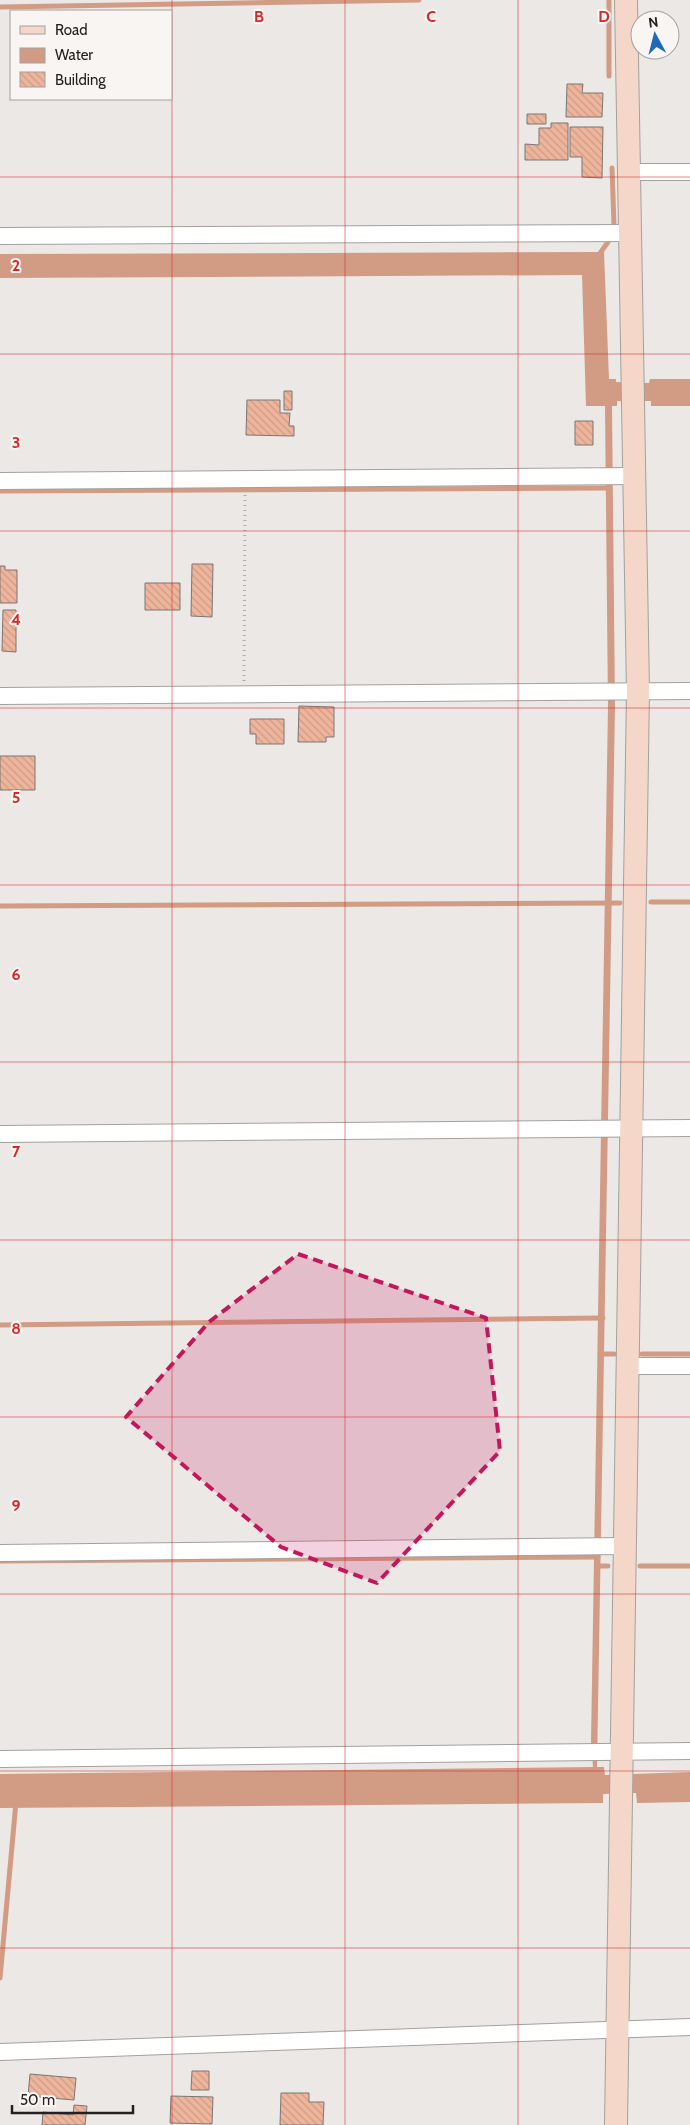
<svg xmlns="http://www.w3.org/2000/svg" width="690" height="2125" viewBox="0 0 690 2125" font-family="Cabin,sans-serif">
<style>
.water{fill:#d29b83}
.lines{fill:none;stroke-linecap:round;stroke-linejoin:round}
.stream{stroke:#d29b83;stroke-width:5}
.building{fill:url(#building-back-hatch);stroke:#7a7674}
.street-casing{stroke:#a4a09e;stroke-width:18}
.secondary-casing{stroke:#a4a09e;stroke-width:24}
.path{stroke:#afacaa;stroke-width:3;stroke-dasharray:1 4;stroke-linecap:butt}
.street{stroke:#fff;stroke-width:16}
.secondary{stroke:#f4d7c9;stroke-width:22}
.marked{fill:#c2185b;fill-opacity:0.2;stroke:#c2185b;stroke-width:4;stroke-dasharray:10 6;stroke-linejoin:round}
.grid{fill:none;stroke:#d62828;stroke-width:1;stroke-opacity:0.55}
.grid-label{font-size:16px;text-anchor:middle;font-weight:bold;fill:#d62828;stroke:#f9f5f3;stroke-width:4;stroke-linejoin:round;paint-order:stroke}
</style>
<defs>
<pattern id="building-back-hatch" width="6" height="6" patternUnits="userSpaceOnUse" patternTransform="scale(1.25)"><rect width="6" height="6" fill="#eeb59c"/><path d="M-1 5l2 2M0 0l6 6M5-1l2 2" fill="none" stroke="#cc9b86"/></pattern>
</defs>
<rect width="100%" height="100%" fill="#ece8e6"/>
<!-- water -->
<path class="water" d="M 604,252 L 609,379 L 616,379 L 616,382 L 649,383 L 650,379 L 690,379 L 690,406 L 651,406 L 651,401 L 617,401 L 617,406 L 612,406 L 615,706 L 597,1767 L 604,1767 L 605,1775 L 690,1772 L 690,1802 L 637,1803 L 636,1793 L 603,1794 L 603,1803 L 0,1808 L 0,1774 L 593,1767 L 591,1742 L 608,706 L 605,406 L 586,406 L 582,275 L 0,278 L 0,254 Z"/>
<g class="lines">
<!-- stream -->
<path class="stream" d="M 609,0 L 609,76
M 0,7 L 419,0
M 612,168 L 614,225
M 598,256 L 608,242
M 0,491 L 610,488
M 651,902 L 690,902
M 0,906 L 620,903
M 0,1325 L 603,1318
M 601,1354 L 614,1354
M 642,1354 L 690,1354
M 0,1561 L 598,1557
M 598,1566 L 608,1566
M 640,1566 L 690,1566
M 0,1978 L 16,1802"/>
</g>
<!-- building -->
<path class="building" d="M 567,84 L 583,84 L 582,93 L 603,93 L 602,117 L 566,117 Z
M 527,114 L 546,114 L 546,124 L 527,124 Z
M 551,123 L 568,123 L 568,160 L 525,160 L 525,144 L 539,145 L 539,128 L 551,128 Z
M 570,127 L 603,127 L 602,178 L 582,177 L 582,157 L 570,157 Z
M 284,391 L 292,391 L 292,410 L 284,410 Z
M 247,400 L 280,400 L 280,413 L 290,413 L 289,426 L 294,426 L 294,436 L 246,435 Z
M 575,421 L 593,421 L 593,445 L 575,445 Z
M 192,564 L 213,564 L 212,617 L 191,616 Z
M 0,566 L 5,566 L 5,570 L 17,570 L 17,603 L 0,603 Z
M 145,583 L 180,583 L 180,610 L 145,610 Z
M 3,610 L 16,610 L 16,652 L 2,651 Z
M 299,706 L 334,707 L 334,737 L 326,737 L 326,742 L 298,742 Z
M 250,719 L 284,719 L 284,744 L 256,744 L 256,734 L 250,734 Z
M 0,756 L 35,756 L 35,790 L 0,790 Z
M 192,2071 L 209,2071 L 209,2090 L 191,2090 Z
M 30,2074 L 76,2078 L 74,2100 L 28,2096 Z
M 281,2093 L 309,2093 L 309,2102 L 324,2102 L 323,2125 L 280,2125 Z
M 171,2096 L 213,2097 L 212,2124 L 170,2123 Z
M 74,2105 L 87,2106 L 85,2125 L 42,2125 L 43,2112 L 73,2115 Z"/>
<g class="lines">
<defs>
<path id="street" d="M 630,172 L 690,172
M 0,236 L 631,233
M 0,481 L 636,476
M 0,696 L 690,691
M 0,1134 L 690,1128
M 627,1366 L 690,1366
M 0,1553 L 624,1546
M 0,1759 L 690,1751
M 0,2052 L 690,2027"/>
<path id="secondary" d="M 616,2125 L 638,691 L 626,0"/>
</defs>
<!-- street casing -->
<use href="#street" class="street-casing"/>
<!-- secondary casing -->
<use href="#secondary" class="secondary-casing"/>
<!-- path -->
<path class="path" d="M 244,681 L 245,494"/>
<!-- street -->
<use href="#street" class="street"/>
<!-- secondary -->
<use href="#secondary" class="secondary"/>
</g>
<!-- marked area -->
<path class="marked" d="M 298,1254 L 486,1318 L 500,1451 L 377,1583 L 281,1547 L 126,1417 L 209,1322 Z"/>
<!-- grid -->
<path class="grid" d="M 172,0 L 172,2125M 345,0 L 345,2125M 518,0 L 518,2125M 0,177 L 690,177M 0,354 L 690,354M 0,531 L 690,531M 0,708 L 690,708M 0,885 L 690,885M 0,1062 L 690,1062M 0,1240 L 690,1240M 0,1417 L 690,1417M 0,1594 L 690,1594M 0,1771 L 690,1771M 0,1948 L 690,1948"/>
<g class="grid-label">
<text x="259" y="22">B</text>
<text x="431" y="22">C</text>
<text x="604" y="22">D</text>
<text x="16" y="271">2</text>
<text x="16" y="448">3</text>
<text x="16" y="625">4</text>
<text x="16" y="803">5</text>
<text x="16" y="980">6</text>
<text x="16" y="1157">7</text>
<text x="16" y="1334">8</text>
<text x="16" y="1511">9</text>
</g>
<!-- legend -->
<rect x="10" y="10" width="162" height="90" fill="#f9f5f3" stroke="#a3a09f"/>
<rect x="20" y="26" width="25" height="8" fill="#f4d7c9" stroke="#a3a09f"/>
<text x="55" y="35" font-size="15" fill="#222120">Road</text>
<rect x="20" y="48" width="25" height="15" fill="#d29b83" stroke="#a3a09f"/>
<text x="55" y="60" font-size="15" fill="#222120">Water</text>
<rect x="20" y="72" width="25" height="15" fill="url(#building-back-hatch)" stroke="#a3a09f"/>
<text x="55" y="85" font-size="15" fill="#222120">Building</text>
<!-- north arrow -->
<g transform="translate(655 35) rotate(353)"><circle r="24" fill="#f9f5f3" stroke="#a3a09f"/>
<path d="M0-4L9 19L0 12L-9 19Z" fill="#2068b8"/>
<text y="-8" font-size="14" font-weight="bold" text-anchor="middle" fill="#222120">N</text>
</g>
<!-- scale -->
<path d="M12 2105v8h121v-8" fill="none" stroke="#222120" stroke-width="2.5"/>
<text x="20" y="2105" font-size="15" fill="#222120" stroke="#f9f5f3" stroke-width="4" paint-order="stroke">50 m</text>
</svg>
